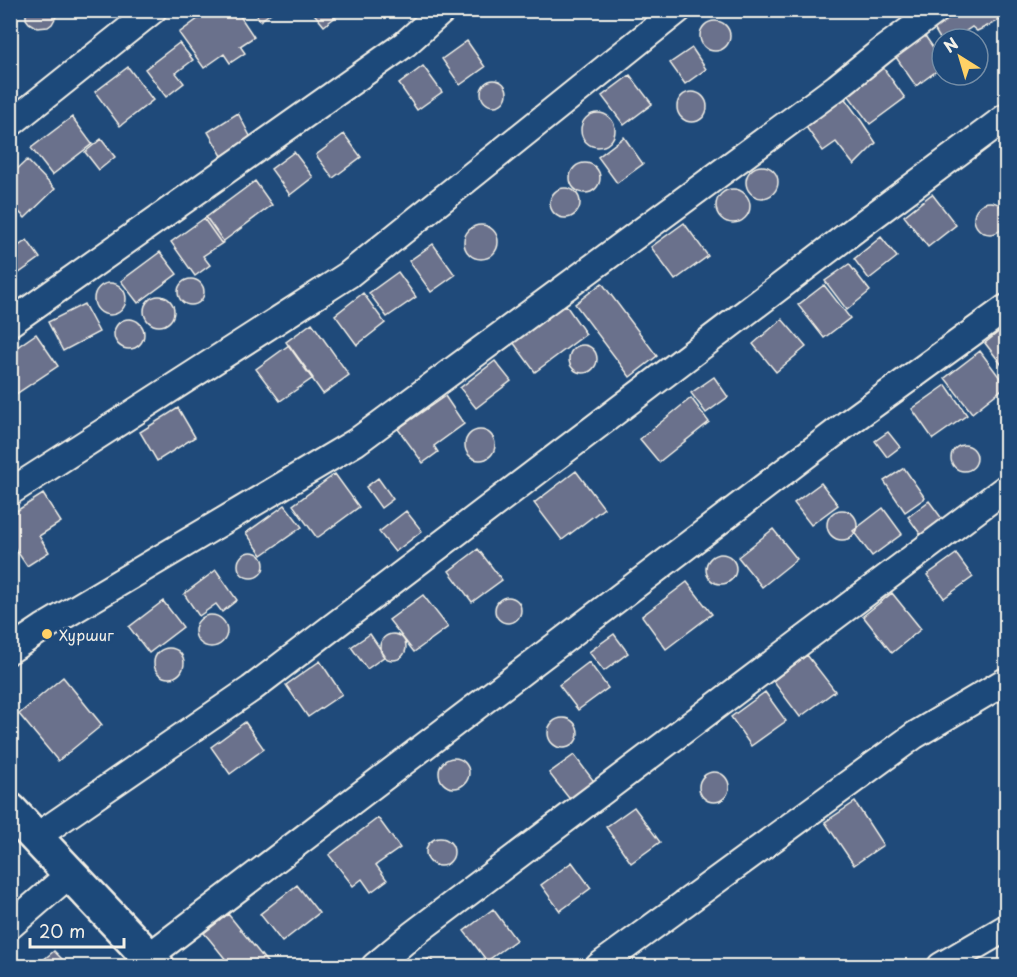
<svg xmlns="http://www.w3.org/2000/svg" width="1017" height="977" viewBox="0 0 1017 977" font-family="'Playpen Sans',sans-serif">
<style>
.building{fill:#6a718c;stroke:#f4f1e8;stroke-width:1.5}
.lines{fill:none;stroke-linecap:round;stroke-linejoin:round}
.street-casing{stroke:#f4f1e8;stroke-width:30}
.secondary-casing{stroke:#f4f1e8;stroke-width:38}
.street{stroke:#1f4a7a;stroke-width:26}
.secondary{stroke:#1f4a7a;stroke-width:33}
.poi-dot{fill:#ffd166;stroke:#1f4a7a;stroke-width:2}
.labels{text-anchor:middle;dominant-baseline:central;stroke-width:6;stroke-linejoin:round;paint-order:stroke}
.poi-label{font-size:15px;fill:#f4f1e8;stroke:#1f4a7a;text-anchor:start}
</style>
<rect width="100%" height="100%" fill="#1f4a7a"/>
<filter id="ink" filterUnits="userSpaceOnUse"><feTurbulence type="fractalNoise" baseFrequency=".0167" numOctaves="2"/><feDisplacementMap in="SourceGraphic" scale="12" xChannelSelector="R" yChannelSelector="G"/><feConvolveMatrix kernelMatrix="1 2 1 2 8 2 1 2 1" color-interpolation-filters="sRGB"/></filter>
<g filter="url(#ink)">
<!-- building -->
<path class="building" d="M 26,10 L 56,10 L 57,15 L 52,24 L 48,27 L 37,28 L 29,23 L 26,19 Z
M 210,10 L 236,10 L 254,37 L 240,46 L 245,53 L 230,63 L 224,54 L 204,68 L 179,33 Z
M 254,10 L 275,10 L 260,21 Z
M 311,10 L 332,10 L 337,16 L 324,26 Z
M 962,10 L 1005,10 L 1006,17 L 977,31 L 972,27 L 954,39 L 942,39 L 942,42 L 933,27 Z
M700 36a15 15 0 1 1 30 0a15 15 0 1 1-30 0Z
M 923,33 L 942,60 L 942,67 L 916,86 L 893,53 Z
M 467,41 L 485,67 L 460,85 L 442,59 Z
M 179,43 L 193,60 L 176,73 L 184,83 L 166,97 L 145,69 Z
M 692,48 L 706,69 L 685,84 L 670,63 Z
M 879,62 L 905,98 L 870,124 L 843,88 Z
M 423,66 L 442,92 L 417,110 L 399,84 Z
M 128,67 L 153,100 L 120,126 L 95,92 Z
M 630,75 L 652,104 L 624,125 L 602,96 Z
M481 93a13 13 0 1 1 26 0a13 13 0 1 1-26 0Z
M 840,92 L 862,122 L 876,143 L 854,165 L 836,142 L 823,151 L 801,120 Z
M677 107a15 15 0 1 1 30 0a15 15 0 1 1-30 0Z
M581 130a17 17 0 1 1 34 0a17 17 0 1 1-34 0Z
M 238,113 L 251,138 L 222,156 L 208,132 Z
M 72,117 L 92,144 L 52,175 L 31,148 Z
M 344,134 L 361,157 L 333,178 L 316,155 Z
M 624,137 L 643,164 L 617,183 L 598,157 Z
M 101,139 L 115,157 L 99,170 L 85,152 Z
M 294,152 L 313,177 L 290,195 L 271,169 Z
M 27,160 L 55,189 L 25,218 L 10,203 L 10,176 Z
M570 178a15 15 0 1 1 30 0a15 15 0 1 1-30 0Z
M746 182a16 16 0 1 1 32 0a16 16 0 1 1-32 0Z
M 255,181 L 272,205 L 221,243 L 204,219 Z
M550 203a15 15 0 1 1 30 0a15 15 0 1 1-30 0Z
M716 206a17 17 0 1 1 34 0a17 17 0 1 1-34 0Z
M 932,194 L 956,225 L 928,247 L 904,216 Z
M974 218a16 16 0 1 1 32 0a16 16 0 1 1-32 0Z
M 206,217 L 224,242 L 203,256 L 210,265 L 195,276 L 171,242 Z
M 684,223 L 708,256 L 675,280 L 651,247 Z
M464 242a17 17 0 1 1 34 0a17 17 0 1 1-34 0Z
M 881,237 L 897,257 L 869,279 L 854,259 Z
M 27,240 L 40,258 L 15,276 L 10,270 L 10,252 Z
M 433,244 L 455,275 L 431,292 L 409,261 Z
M 160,252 L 177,274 L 138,303 L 121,281 Z
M 849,264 L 870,291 L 847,310 L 825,281 Z
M 398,272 L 416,297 L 387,317 L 369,293 Z
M178 292a13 13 0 1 1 26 0a13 13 0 1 1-26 0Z
M 602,283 L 657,356 L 630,377 L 575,304 Z
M94 299a16 16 0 1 1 32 0a16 16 0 1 1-32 0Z
M 824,285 L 850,318 L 824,338 L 798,305 Z
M 363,293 L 385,323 L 357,345 L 335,315 Z
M144 311a15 15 0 1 1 30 0a15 15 0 1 1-30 0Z
M 84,304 L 99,332 L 63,351 L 48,322 Z
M 565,304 L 586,334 L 535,372 L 513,342 Z
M 782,319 L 806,347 L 776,372 L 753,344 Z
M114 334a15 15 0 1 1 30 0a15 15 0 1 1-30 0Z
M 312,323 L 349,375 L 323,394 L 286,342 Z
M 1006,326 L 1006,368 L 1005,369 L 985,343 Z
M 36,334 L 58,366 L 10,398 L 10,352 Z
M569 359a14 14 0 1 1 28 0a14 14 0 1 1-28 0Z
M 289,345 L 313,378 L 280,401 L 256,369 Z
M 980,351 L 1006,386 L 972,413 L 945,378 Z
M 495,361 L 511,381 L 476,408 L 460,388 Z
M 714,377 L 728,397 L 706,413 L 691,393 Z
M 946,385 L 967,415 L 933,439 L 912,409 Z
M 445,396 L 464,424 L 434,446 L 438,452 L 423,463 L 398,429 Z
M 691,398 L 709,422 L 659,462 L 640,439 Z
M 178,408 L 195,437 L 157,461 L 140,432 Z
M465 445a15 15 0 1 1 30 0a15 15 0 1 1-30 0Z
M 888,432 L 900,447 L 887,457 L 875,441 Z
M951 458a13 13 0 1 1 26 0a13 13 0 1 1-26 0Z
M 904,468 L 925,498 L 905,512 L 884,481 Z
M 576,471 L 604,508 L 562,540 L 534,503 Z
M 335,474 L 359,507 L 317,538 L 293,505 Z
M 378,478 L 393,499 L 381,508 L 366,487 Z
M 821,483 L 838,505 L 811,525 L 794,503 Z
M 43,494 L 61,522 L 39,536 L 49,552 L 27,566 L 10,541 L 10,515 Z
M 929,501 L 943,520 L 921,535 L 908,517 Z
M 285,505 L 302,527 L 262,555 L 246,533 Z
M 883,508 L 902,534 L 872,556 L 853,531 Z
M827 525a15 15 0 1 1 30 0a15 15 0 1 1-30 0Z
M 406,511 L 422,531 L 395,552 L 379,532 Z
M 773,529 L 797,559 L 762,587 L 738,557 Z
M 478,549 L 502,580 L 472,602 L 449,571 Z
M238 565a13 13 0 1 1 26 0a13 13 0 1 1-26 0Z
M706 569a15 15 0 1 1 30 0a15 15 0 1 1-30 0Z
M 956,554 L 973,577 L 944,598 L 927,575 Z
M 216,570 L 237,600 L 222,612 L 216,604 L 199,616 L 184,594 Z
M 687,582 L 712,614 L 666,649 L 642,616 Z
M 892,593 L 921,629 L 892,653 L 863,616 Z
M 423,595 L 448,627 L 414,652 L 389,620 Z
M495 610a13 13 0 1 1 26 0a13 13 0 1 1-26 0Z
M 163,601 L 183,627 L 149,653 L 129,627 Z
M195 631a16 16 0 1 1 32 0a16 16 0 1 1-32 0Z
M380 647a13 13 0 1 1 26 0a13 13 0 1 1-26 0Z
M 370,634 L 385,656 L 367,669 L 351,647 Z
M 614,634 L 628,653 L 604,671 L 589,652 Z
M154 663a15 15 0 1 1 30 0a15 15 0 1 1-30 0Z
M 807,655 L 835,691 L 800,717 L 773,681 Z
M 320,661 L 342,694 L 308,717 L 286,685 Z
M 589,662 L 608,688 L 578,710 L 559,685 Z
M 63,677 L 102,725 L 58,761 L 19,714 Z
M 765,692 L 786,721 L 751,746 L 731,717 Z
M548 733a15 15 0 1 1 30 0a15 15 0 1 1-30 0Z
M 245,722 L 264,749 L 230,774 L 211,747 Z
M 574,755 L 596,784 L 572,802 L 549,773 Z
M439 773a15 15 0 1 1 30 0a15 15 0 1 1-30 0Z
M699 787a15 15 0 1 1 30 0a15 15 0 1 1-30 0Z
M 855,802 L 883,845 L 854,865 L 825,822 Z
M 634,807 L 660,842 L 631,863 L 606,827 Z
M 378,818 L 400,848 L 376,865 L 387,880 L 371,892 L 362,879 L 353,886 L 329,855 Z
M426 852a14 14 0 1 1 28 0a14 14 0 1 1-28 0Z
M 572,862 L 591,888 L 560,911 L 541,885 Z
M 297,885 L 319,913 L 282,942 L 260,914 Z
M 493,909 L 516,940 L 487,961 L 464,931 Z
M 228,914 L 270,966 L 231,966 L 210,940 L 204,933 Z
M 54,951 L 69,966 L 36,966 Z
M 430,958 L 436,966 L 418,966 Z"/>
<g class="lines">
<defs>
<path id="street" d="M 10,124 L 153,10
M 10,323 L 405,44 L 443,10
M 10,492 L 348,275 L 678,10
M 10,650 L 43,628 L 356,442 L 837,87 L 884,49 L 937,10
M 36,837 L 251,689 L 861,225 L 1006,117
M 10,926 L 71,873
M 148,957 L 848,423 L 1006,308
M 375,966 L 412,935 L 802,641 L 1006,488
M 599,966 L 915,735 L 1006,681
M 941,966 L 1006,928"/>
<path id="secondary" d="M 10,810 L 157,966"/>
</defs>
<!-- street casing -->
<use href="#street" class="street-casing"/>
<!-- secondary casing -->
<use href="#secondary" class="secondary-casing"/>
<!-- street -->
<use href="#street" class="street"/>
<!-- secondary -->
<use href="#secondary" class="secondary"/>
</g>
</g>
<!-- markers -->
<circle class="poi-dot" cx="47" cy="634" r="6"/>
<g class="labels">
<!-- poi labels -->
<g class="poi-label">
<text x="59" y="634">Хуршиг</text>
</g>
</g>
<!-- margin -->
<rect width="1017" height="977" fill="none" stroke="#1f4a7a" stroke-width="36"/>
<rect x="18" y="18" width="981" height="941" fill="none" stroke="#f4f1e8" stroke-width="2" filter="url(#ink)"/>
<!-- north arrow -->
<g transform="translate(960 57) rotate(323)"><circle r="28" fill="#1f4a7a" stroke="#748da6" stroke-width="1.5"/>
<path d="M0-4.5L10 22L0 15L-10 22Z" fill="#ffd166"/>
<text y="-9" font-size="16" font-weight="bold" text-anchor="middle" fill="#f4f1e8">N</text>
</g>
<!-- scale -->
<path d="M30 938v9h94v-9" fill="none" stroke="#f4f1e8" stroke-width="3"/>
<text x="39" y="938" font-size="18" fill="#f4f1e8" stroke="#1f4a7a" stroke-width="4.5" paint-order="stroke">20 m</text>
</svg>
